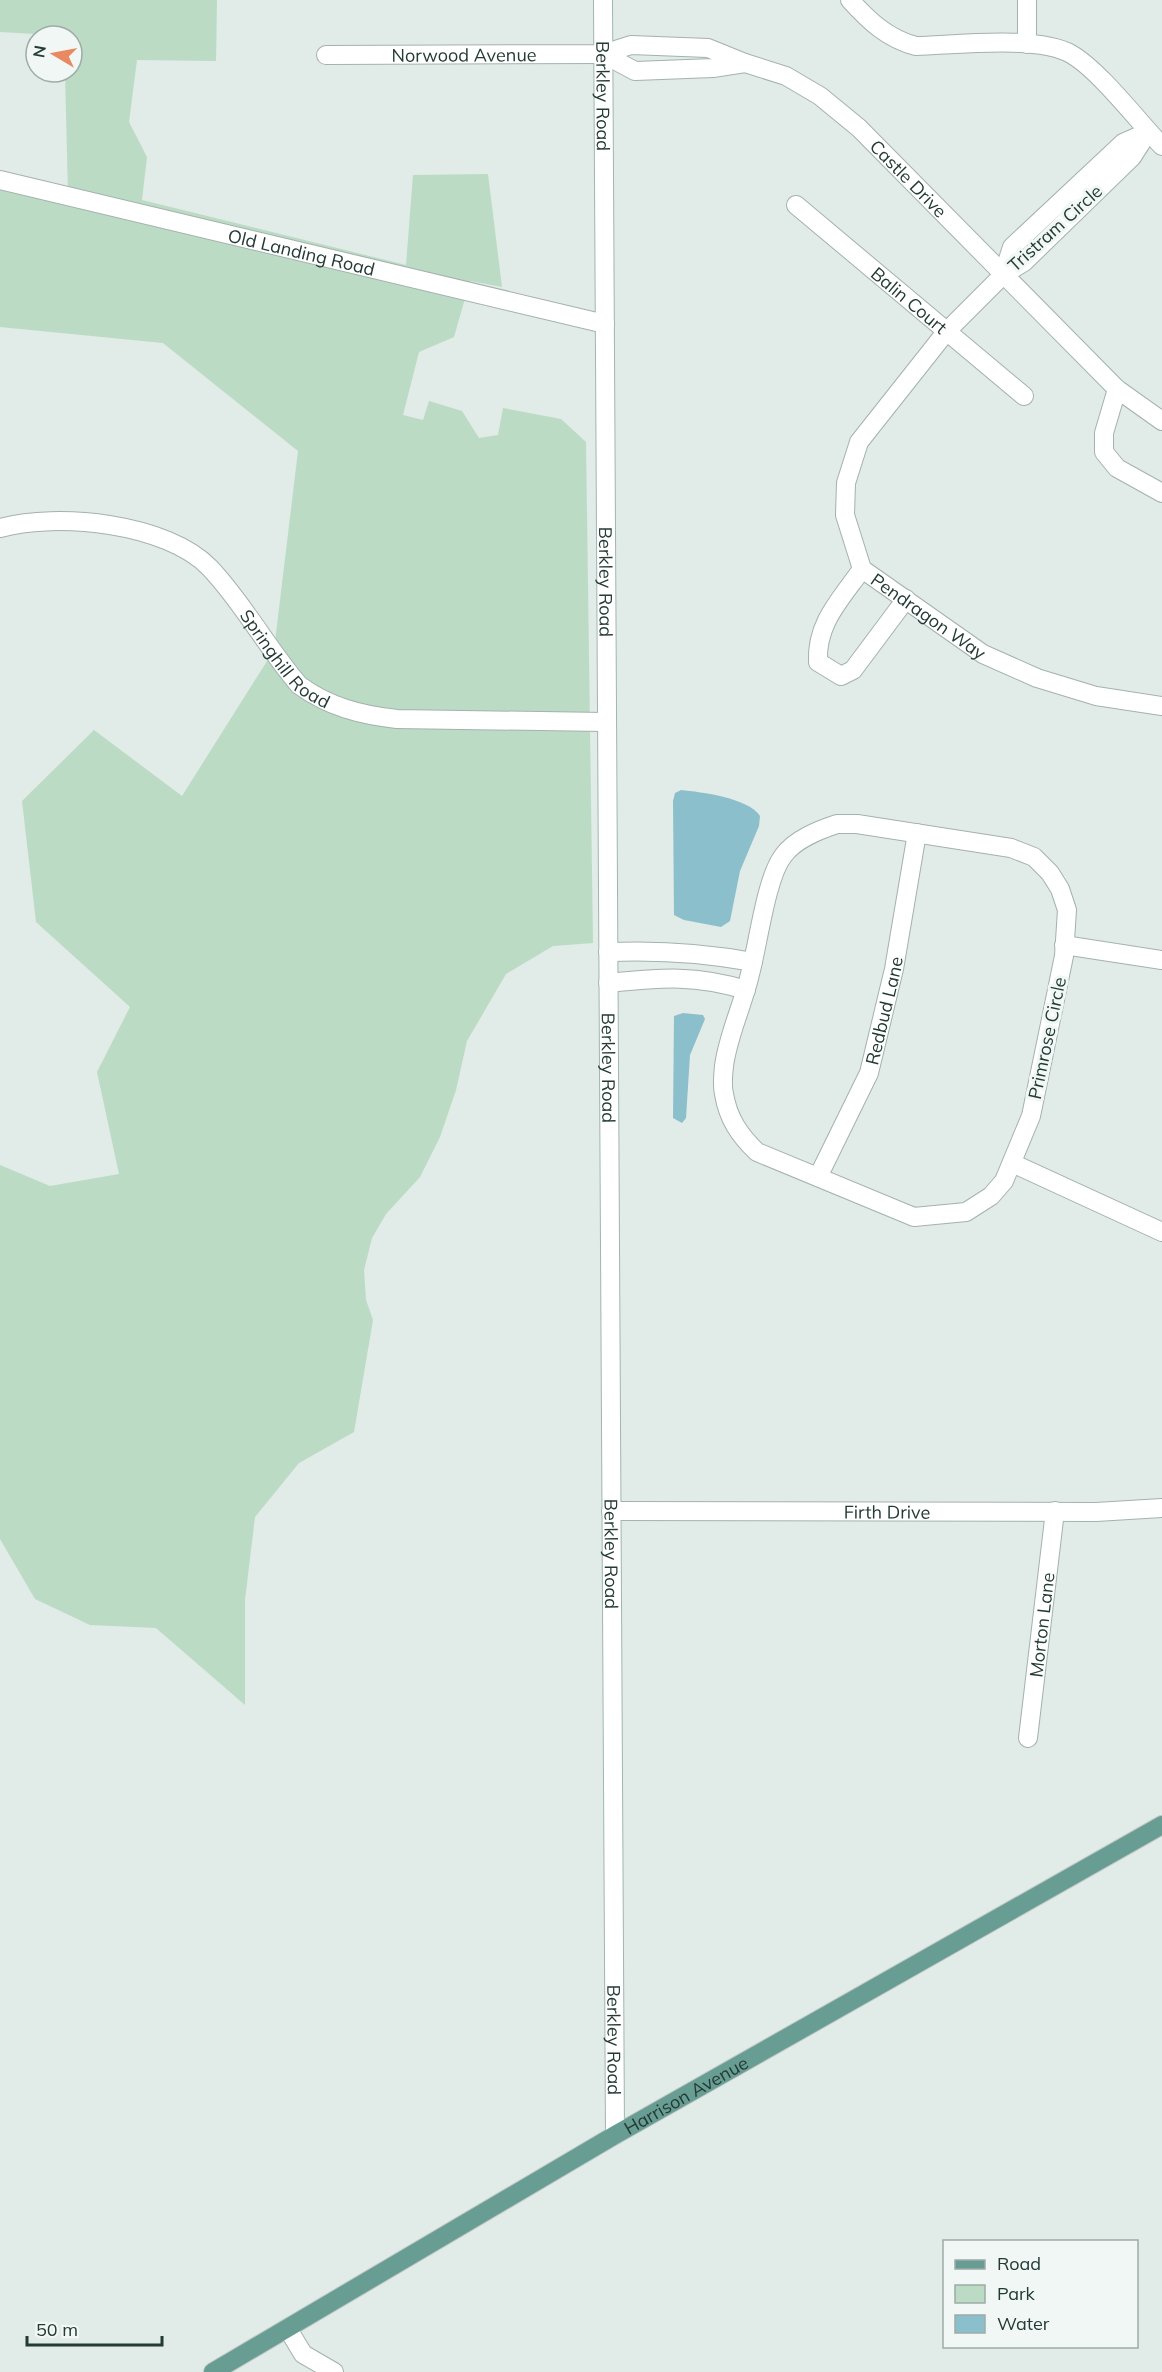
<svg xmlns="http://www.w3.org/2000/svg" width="1162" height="2372" viewBox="0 0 1162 2372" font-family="Mulish,sans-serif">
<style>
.green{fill:#bbdbc5}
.water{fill:#8cbfcc}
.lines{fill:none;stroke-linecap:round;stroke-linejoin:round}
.street-casing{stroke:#a4b2ae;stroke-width:20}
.secondary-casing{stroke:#a1b6af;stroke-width:20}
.primary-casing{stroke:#c1c8c6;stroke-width:20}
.street{stroke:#fff;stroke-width:18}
.secondary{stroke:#fff;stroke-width:18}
.primary{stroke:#689d93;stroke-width:18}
.labels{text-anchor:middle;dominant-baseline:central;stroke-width:6;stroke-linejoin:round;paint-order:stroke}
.street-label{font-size:18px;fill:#233a35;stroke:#f1f7f5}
</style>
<rect width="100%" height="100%" fill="#e1ebe7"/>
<!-- green -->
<path class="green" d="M 0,0 L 217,0 L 216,61 L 137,60 L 129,122 L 147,157 L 142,200 L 406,265 L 413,175 L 488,174 L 502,287 L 470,281 L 454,337 L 419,352 L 403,415 L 423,420 L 429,401 L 462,411 L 479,438 L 498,435 L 503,408 L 561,419 L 586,442 L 593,943 L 553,946 L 506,974 L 467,1041 L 456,1090 L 440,1137 L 420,1177 L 386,1214 L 372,1238 L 364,1270 L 366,1300 L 373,1320 L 354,1432 L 299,1463 L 255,1517 L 245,1600 L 245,1705 L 156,1628 L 90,1625 L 35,1599 L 0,1539 L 0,1165 L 50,1186 L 119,1174 L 97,1072 L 130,1007 L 36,922 L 22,801 L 94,730 L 182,796 L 274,650 L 298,451 L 163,343 L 0,327 L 0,185 L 68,193 L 65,72 L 72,72 L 72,36 L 0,32 Z"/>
<!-- water -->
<path class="water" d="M 681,790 C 701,792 749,798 760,816 L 759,826 L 740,871 L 730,921 L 721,927 L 684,920 L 674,915 L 673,801 L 675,793 Z
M 683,1013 L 703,1015 L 705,1019 L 690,1055 L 686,1118 L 682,1123 L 673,1118 L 674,1016 Z"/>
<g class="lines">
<defs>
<g id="street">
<path d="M 850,0 C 869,21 888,39 916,46 C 956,45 1037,35 1071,54 C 1099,70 1138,121 1162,146"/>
<path d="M 1027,0 L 1027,44"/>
<path d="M 603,54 L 635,71 L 713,68 L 745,63"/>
<path id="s1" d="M 326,55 L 603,54 L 631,45 L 708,48 L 745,63 L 786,76 L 820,96 L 859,128 L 1117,389 L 1162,421"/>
<path id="s2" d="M 1148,132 L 1132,157 L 1024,262 L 1003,275 L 946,332 L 859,442 L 846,483 L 845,515 L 862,569 L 983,654 L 1037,678 L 1096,696 L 1162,706"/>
<path id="s3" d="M 0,180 L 605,324"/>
<path id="s4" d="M 796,205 L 1024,396"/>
<path d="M 1003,275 L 1012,247 L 1123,143 L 1148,132"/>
<path d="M 1117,389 L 1104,433 L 1104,452 L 1117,468 L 1162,493"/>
<path id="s5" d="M 0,528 C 57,512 167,523 210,568 C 244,604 267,648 299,685 C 329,707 361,715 397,719 L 605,722"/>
<path d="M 862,569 C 841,599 816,623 818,662 L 841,676 L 853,670 L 906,599"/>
<path d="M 837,824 L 857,824 L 1011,848 L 1034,857 L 1050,873 L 1060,889 L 1067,910 L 1064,956 L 1031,1116 L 1004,1181 L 991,1196 L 966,1212 L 914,1217 L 757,1152 C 739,1135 728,1118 724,1094 C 722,1086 723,1075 724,1066 C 728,1035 743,1005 750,974 C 758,945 766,878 783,856 C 795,839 819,830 837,824 Z"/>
<path d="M 1064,945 L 1162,960"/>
<path d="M 608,952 C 657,950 705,953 753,962"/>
<path d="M 608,983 C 660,978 694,974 746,990"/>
<path d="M 1012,1163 L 1162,1232"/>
<path id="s6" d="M 818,1177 L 869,1073 L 894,969 L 917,833"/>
<path id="s7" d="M 611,1511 L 1096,1512 L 1162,1508"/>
<path id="s8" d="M 1028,1738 L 1055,1511"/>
<path d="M 288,2329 L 303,2354 L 334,2372"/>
</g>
<g id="secondary">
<path id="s9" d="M 603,0 L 615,2135"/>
</g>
<g id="primary">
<path id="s10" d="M 213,2372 L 615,2135 L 1162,1825"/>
</g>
</defs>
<!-- street casing -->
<use href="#street" class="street-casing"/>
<!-- secondary casing -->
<use href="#secondary" class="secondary-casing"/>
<!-- primary casing -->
<use href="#primary" class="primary-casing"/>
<!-- street -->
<use href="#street" class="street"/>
<!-- secondary -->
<use href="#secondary" class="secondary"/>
<!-- primary -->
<use href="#primary" class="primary"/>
</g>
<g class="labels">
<!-- street labels -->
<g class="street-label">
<text stroke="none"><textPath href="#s1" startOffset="138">Norwood Avenue</textPath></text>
<text stroke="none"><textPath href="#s9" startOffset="96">Berkley Road</textPath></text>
<text stroke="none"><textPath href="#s1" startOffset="627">Castle Drive</textPath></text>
<text transform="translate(1055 228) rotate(-42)">Tristram Circle</text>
<text stroke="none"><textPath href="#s3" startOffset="310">Old Landing Road</textPath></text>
<text stroke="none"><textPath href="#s4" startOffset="148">Balin Court</textPath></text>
<text stroke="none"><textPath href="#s9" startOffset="582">Berkley Road</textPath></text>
<text stroke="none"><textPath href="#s2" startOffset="639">Pendragon Way</textPath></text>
<text stroke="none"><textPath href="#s5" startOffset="340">Springhill Road</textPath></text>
<text stroke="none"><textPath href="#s6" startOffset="180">Redbud Lane</textPath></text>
<text transform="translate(1047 1038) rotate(-78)">Primrose Circle</text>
<text stroke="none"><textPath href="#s9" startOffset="1068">Berkley Road</textPath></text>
<text stroke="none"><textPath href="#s7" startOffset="276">Firth Drive</textPath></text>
<text stroke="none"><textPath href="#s9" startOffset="1554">Berkley Road</textPath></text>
<text stroke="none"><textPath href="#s8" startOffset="114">Morton Lane</textPath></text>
<text stroke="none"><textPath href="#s9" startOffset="2040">Berkley Road</textPath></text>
<text stroke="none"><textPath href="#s10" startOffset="548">Harrison Avenue</textPath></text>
</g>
</g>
<!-- legend -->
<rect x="943" y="2240" width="195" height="108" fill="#f1f7f5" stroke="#9faba8" stroke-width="1.5"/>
<rect x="955" y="2260" width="30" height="9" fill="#689d93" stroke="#9faba8" stroke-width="1.5"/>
<text x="997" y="2270" font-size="18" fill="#233a35">Road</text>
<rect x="955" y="2285" width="30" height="18" fill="#bbdbc5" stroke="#9faba8" stroke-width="1.5"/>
<text x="997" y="2300" font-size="18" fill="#233a35">Park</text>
<rect x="955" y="2315" width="30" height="18" fill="#8cbfcc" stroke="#9faba8" stroke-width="1.5"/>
<text x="997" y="2330" font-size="18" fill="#233a35">Water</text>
<!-- north arrow -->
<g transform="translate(54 54) rotate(280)"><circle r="28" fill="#f1f7f5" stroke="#9faba8" stroke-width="1.5"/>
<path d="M0-4.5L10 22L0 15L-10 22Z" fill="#e98961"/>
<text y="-9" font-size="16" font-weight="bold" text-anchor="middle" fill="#233a35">N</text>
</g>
<!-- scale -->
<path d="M27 2336v9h135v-9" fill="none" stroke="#233a35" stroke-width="3"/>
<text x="36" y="2336" font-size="18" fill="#233a35" stroke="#f1f7f5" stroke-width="4.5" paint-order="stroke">50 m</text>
</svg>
